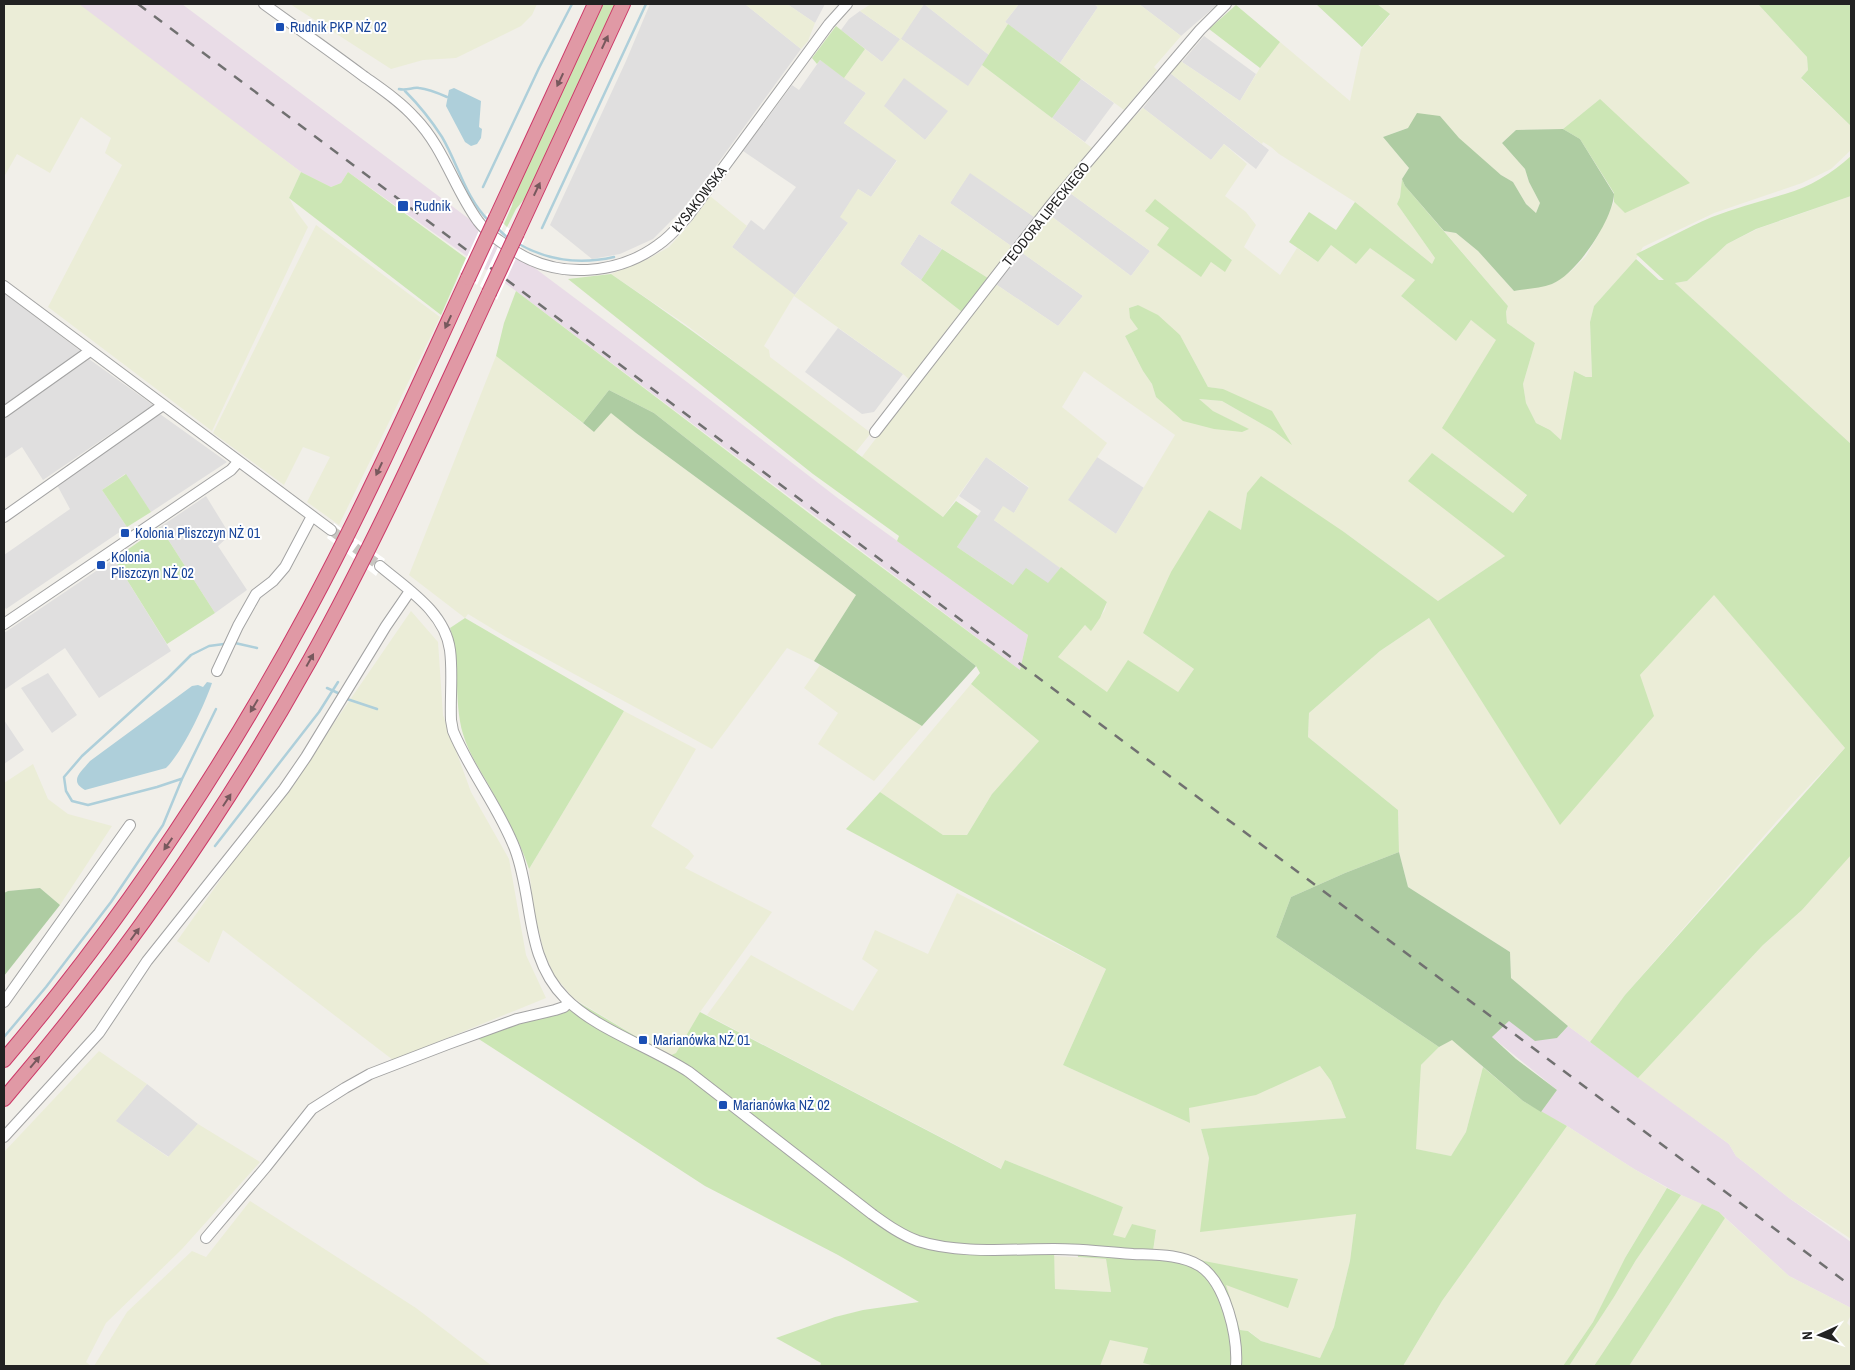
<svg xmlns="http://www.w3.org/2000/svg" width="1855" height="1370" viewBox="0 0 1855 1370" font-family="'Archivo Narrow',sans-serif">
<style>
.residential{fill:#e0dfdf}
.industrial{fill:#e9dce7}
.farmland{fill:#ebedd7;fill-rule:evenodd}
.grass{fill:#cce6b5;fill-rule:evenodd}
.forest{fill:#aecca2}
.water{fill:#aecfda}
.pier{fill:#fff}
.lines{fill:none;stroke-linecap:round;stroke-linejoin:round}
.stream{stroke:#aecfda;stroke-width:2.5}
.minor-tunnel{stroke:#c8c6c1;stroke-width:10;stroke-dasharray:10 5;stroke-linecap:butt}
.minor-casing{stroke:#a3a3a3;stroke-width:12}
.highway-casing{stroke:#cc3968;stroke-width:16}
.minor{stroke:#fff;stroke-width:10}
.highway{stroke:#e099a5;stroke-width:14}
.rail{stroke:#707070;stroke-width:2.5;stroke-dasharray:10 10;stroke-linecap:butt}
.highway-bridge-casing{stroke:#cc3968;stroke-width:16;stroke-linecap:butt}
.highway-bridge{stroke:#e099a5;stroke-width:14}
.oneway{fill:#77585d}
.transit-dot{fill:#1a4fb4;stroke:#fff;stroke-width:2}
.labels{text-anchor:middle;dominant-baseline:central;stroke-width:4;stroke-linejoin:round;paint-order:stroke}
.transit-label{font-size:14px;fill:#164399;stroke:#fff;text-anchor:start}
.street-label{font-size:14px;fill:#222;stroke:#fff}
</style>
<rect width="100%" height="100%" fill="#f1efe9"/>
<!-- residential -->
<path class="residential" d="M 650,4 L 745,4 L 801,49 L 710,174 L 683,209 L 653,239 L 620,254 L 592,259 L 550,225 L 626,61 Z
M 787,4 L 825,4 L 815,23 Z
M 924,4 L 989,55 L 968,87 L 901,39 L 882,62 L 841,30 L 849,19 L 860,11 L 900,39 Z
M 1019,4 L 1094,4 L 1098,7 L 1060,63 L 1005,22 Z
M 1139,4 L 1218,4 L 1181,36 Z
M 1204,36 L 1256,74 L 1240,101 L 1182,62 Z
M 820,60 L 866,93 L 844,123 L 897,160 L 871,197 L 858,189 L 848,223 L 794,296 L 732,247 L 751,220 L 764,230 L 796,187 L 743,151 L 792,85 L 799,90 Z
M 1170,73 L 1269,150 L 1256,169 L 1224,144 L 1211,160 L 1143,108 Z
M 904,77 L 949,111 L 925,140 L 883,106 Z
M 1081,79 L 1114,103 L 1085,142 L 1052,118 Z
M 970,172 L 1037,219 L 1014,248 L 950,203 Z
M 1070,193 L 1150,251 L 1131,276 L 1051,216 Z
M 919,234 L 942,249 L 921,280 L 900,264 Z
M 1021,252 L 1083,296 L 1058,326 L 994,283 Z
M 4,293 L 82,352 L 4,406 Z
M 838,328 L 903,374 L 874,412 L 862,414 L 805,372 Z
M 89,359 L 153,405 L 43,480 L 22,447 L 4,459 L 4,418 Z
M 160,414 L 227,462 L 151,512 L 125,474 L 102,490 L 127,527 L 6,609 L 4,606 L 4,555 L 70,509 L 57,485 Z
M 986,457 L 1029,488 L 1014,513 L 994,520 L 1061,567 L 1048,584 L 1013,585 L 957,547 L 981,511 L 959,496 Z
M 1097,457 L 1144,488 L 1116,534 L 1067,500 Z
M 206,496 L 230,535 L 218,546 L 247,590 L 215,613 L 160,527 Z
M 114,559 L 171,651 L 99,698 L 65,648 L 4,690 L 4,633 Z
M 48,673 L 77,715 L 52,733 L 21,688 Z
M 4,720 L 24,750 L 4,764 Z
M 147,1084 L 198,1124 L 169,1157 L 115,1121 Z"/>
<!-- industrial -->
<path class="industrial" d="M 76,4 L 182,4 L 687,382 L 839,499 L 1028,635 L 1020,670 L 516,291 L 348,172 L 341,183 L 331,187 L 301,172 Z
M 1509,1021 L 1557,1038 L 1568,1026 L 1729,1144 L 1736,1156 L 1789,1198 L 1851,1242 L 1851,1308 L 1789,1276 L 1719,1212 L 1681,1195 L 1634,1169 L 1567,1126 L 1541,1112 L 1557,1090 L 1492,1037 Z"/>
<!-- farmland -->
<path class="farmland" d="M 4,4 L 79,4 L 301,172 L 289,198 L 296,211 L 308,227 L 212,431 L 48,307 L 122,165 L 105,153 L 111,138 L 81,117 L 50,173 L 17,154 L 4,177 Z
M 290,4 L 537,4 L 532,15 L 521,26 L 456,58 L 423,60 L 391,69 Z
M 745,4 L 787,4 L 815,23 L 808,41 L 801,49 Z
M 871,4 L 924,4 L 901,39 L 968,86 L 982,65 L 1092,148 L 1037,219 L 970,173 L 950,203 L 1014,248 L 991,280 L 919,234 L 900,264 L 962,312 L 911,381 L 903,374 L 794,296 L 764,346 L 769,350 L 770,357 L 871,433 L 855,453 L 685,324 L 611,274 L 648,259 L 669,247 L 689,225 L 710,196 L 747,226 L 732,247 L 795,295 L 848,223 L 840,217 L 858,189 L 871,197 L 897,161 L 844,123 L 866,93 L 844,78 L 865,49 L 882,62 L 900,39 L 860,11 ZM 904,78 L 948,111 L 925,140 L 884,106 Z
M 924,4 L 1019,4 L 1005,22 L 1008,24 L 989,55 Z
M 1094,4 L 1139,4 L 1181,36 L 1154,67 L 1157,70 L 1124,110 L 1060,63 L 1098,7 Z
M 1377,4 L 1758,4 L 1807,57 L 1808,70 L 1801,79 L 1851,126 L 1851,150 L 1831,169 L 1802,183 L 1714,213 L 1643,247 L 1636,259 L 1594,306 L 1590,322 L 1592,378 L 1586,377 L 1574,371 L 1562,441 L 1550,430 L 1536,423 L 1526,403 L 1523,384 L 1535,343 L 1507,323 L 1506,312 L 1508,306 L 1444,231 L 1456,233 L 1478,251 L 1514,291 L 1554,283 L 1571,271 L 1586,256 L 1597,237 L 1614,202 L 1625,213 L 1600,99 L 1563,129 L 1516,130 L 1502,143 L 1525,169 L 1529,182 L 1540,203 L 1536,213 L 1526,204 L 1513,182 L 1501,175 L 1458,138 L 1440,116 L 1383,137 L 1409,168 L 1402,179 L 1400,197 L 1397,204 L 1435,258 L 1432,264 L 1355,202 L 1279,154 L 1271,147 L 1263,142 L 1262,144 L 1170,73 L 1179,60 L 1240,101 L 1260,68 L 1280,42 L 1350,101 L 1361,49 L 1390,15 Z
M 1143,108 L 1211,160 L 1224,144 L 1247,164 L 1225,196 L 1246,212 L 1256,225 L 1244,247 L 1280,275 L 1297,248 L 1318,262 L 1331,245 L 1369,247 L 1415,280 L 1401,296 L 1456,341 L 1471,320 L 1497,340 L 1443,428 L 1527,494 L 1513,513 L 1432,453 L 1453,514 L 1505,556 L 1438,601 L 1344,532 L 1247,493 L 1241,531 L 1209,510 L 1143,633 L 1194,669 L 1178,692 L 1107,692 L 1058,657 L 1085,625 L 1091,630 L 1105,610 L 1107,602 L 994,520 L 1003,506 L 1014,513 L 1029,487 L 986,457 L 943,517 L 861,458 L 994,283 L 1058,326 L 1083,296 L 1021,252 L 1051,216 L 1131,276 L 1150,251 L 1070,193 L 1088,169 L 1128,123 ZM 1169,228 L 1232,259 L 1225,271 L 1211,262 L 1201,276 L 1158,245 ZM 1138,305 L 1180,335 L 1208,387 L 1223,389 L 1290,444 L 1274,431 L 1222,401 L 1198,399 L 1213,411 L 1248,429 L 1170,408 L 1156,397 L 1152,384 L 1143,371 L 1125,336 L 1138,329 L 1129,308 ZM 1084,371 L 1175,435 L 1116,534 L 1068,500 L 1107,443 L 1062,407 Z
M 1851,196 L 1851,444 L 1675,283 L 1687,281 L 1727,244 L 1757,229 Z
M 316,225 L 440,317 L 339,525 L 307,502 L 330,457 L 303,447 L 284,485 L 213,433 Z
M 496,356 L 594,432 L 611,412 L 636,433 L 856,595 L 814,661 L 787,648 L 712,749 L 506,637 L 468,614 L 465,618 L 409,575 Z
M 1714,594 L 1845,748 L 1791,805 L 1625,995 L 1590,1042 L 1568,1026 L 1511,978 L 1510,952 L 1408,887 L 1399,852 L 1398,810 L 1308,737 L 1309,713 L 1380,651 L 1429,618 L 1560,824 L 1640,675 Z
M 411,611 L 438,642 L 443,715 L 471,792 L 509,859 L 526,955 L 546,998 L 393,1060 L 223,930 L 209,963 L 177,941 L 272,807 L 277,806 L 296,782 L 297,777 Z
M 820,665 L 922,726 L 874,781 L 818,744 L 838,713 L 804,688 Z
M 971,684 L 1039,741 L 992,794 L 967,835 L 943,835 L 880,792 Z
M 624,711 L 696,749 L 651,826 L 689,850 L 694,856 L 685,868 L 772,912 L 700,1012 L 676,1053 L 669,1056 L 573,998 L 554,975 L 544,952 L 534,911 L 529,869 Z
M 33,764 L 48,799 L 68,814 L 112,826 L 60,905 L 40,888 L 8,891 L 4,893 L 4,783 Z
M 1851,854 L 1851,1239 L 1789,1198 L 1736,1156 L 1729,1144 L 1638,1078 L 1763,945 L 1802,910 Z
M 957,893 L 1106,969 L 1063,1065 L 1190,1123 L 1189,1108 L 1320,1066 L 1331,1081 L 1346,1118 L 1201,1129 L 1209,1158 L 1356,1214 L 1350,1261 L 1334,1327 L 1320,1358 L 1261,1341 L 1249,1331 L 1240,1330 L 1225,1284 L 1288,1307 L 1204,1261 L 1181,1253 L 1153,1252 L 1156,1231 L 1132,1224 L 1125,1239 L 1112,1235 L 1123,1207 L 1005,1160 L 1002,1169 L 707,1015 L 751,955 L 853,1011 L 878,970 L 862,959 L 875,930 L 928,954 Z
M 1452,1039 L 1483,1067 L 1466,1132 L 1451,1156 L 1415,1149 L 1421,1065 L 1439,1047 Z
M 99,1051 L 147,1084 L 116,1121 L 168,1157 L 198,1124 L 260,1162 L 182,1249 L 106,1323 L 86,1362 L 91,1366 L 4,1366 L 4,1152 Z
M 1567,1126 L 1634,1169 L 1667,1188 L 1625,1258 L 1593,1322 L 1563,1366 L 1403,1366 L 1442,1301 Z
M 1681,1195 L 1702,1204 L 1594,1366 L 1569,1366 L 1614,1297 L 1636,1260 Z
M 250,1201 L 416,1308 L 492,1366 L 94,1366 L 127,1312 L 192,1251 L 206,1257 Z
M 1725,1218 L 1789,1276 L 1851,1308 L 1851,1315 L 1847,1323 L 1851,1327 L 1851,1366 L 1629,1366 Z
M 1054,1256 L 1106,1259 L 1111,1292 L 1055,1289 Z
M 1109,1339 L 1148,1348 L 1143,1363 L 1155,1366 L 1100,1366 Z"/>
<!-- grass -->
<path class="grass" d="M 601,4 L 617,4 L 527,196 L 516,209 L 507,227 L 504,224 L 512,206 L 515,191 Z
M 1316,4 L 1377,4 L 1390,14 L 1362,47 Z
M 1758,4 L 1851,4 L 1851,126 L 1801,78 L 1808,70 L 1807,57 Z
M 1236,5 L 1280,42 L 1260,68 L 1209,29 Z
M 1008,24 L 1081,79 L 1052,118 L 982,65 Z
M 836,26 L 865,49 L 844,78 L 820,60 L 817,64 L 812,58 Z
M 1600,99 L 1690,183 L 1625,213 L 1614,202 L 1614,193 L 1580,139 L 1563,129 Z
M 1851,156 L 1851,196 L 1756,229 L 1727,244 L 1687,281 L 1675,283 L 1851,444 L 1851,855 L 1802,910 L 1763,945 L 1638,1078 L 1590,1042 L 1625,995 L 1845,748 L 1714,595 L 1640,675 L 1654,716 L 1560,825 L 1429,618 L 1380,651 L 1309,713 L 1308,737 L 1398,810 L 1399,852 L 1345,873 L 1291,897 L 1276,937 L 1439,1047 L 1421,1065 L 1416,1149 L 1451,1156 L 1466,1132 L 1483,1067 L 1523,1101 L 1567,1126 L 1442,1301 L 1403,1366 L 1155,1366 L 1143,1363 L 1148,1348 L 1110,1340 L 1100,1366 L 820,1366 L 821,1363 L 776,1338 L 835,1317 L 863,1310 L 919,1302 L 838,1255 L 705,1186 L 471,1034 L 516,1017 L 573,999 L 669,1056 L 676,1053 L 700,1012 L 1001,1169 L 1005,1160 L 1123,1207 L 1113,1235 L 1125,1238 L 1132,1224 L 1156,1230 L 1153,1251 L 1181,1253 L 1204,1261 L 1298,1279 L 1288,1308 L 1226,1285 L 1240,1330 L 1248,1331 L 1261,1341 L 1320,1358 L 1334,1327 L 1350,1261 L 1356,1214 L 1200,1232 L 1209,1158 L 1201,1129 L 1346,1118 L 1331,1081 L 1320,1066 L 1256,1095 L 1189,1108 L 1190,1123 L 1063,1065 L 1106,969 L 846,829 L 880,792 L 943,835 L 967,835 L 992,794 L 1039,741 L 971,684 L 980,673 L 976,666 L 654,413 L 609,390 L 583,423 L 496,356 L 504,323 L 516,291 L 822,523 L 1020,670 L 1028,635 L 897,541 L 899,536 L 813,474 L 568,279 L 611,274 C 724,351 832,436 943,517 L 956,501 L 978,516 L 957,547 L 1013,585 L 1026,568 L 1048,583 L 1061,567 L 1107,602 L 1100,618 L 1091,631 L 1085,625 L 1058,657 L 1107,692 L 1128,660 L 1178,692 L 1194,669 L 1143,633 L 1171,572 L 1209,510 L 1241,530 L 1247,493 L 1261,476 L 1344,532 L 1438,601 L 1505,556 L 1408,481 L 1432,453 L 1513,513 L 1527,495 L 1442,428 L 1496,340 L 1471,320 L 1456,341 L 1401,296 L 1415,280 L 1370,248 L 1356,264 L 1331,245 L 1318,262 L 1289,242 L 1309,212 L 1336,230 L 1355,202 L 1432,264 L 1435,258 L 1397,204 L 1400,197 L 1402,179 L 1405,186 L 1508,306 L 1506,312 L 1507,323 L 1535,343 L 1523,384 L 1526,403 L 1536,423 L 1550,430 L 1561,440 L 1574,371 L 1586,377 L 1592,377 L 1590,322 L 1594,306 L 1636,259 L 1659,280 L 1664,280 L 1636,254 C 1661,242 1686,228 1712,217 C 1736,208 1761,201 1785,194 C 1810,187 1832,173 1851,156 ZM 1054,1247 L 1077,1248 L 1078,1257 L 1106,1259 L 1111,1292 L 1055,1289 Z
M 301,172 L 331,187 L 341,183 L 348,172 L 466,258 L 441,315 L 289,198 Z
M 1155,199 L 1232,260 L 1225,272 L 1211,262 L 1201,277 L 1157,245 L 1169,228 L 1145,211 Z
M 942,249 L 991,280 L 962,312 L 921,280 Z
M 1138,305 L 1158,315 L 1180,335 L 1208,387 L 1223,389 L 1272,411 L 1292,445 L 1274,431 L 1222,401 L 1199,399 L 1213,411 L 1249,429 L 1242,432 L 1214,429 L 1183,421 L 1156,397 L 1152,384 L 1143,371 L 1125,336 L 1138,329 L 1130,318 L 1129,308 Z
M 126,474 L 151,512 L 127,527 L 102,490 Z
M 160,527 L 215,613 L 167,644 L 114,559 Z
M 465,618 L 624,711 L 529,869 C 519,838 503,811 487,782 C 478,767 468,751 463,734 C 453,699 461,662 450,628 Z
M 1667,1188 L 1681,1195 L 1636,1260 L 1614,1297 L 1569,1366 L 1563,1366 L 1593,1322 L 1625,1258 Z
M 1702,1204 L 1719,1212 L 1725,1218 L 1629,1366 L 1594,1366 Z"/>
<!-- forest -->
<path class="forest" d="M 1417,113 L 1440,116 L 1459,138 L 1501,175 L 1513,182 L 1526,204 L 1536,213 L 1540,203 L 1529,182 L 1525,169 L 1502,143 L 1516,130 L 1563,129 L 1580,139 L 1614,194 C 1613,219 1577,274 1552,284 C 1541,288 1526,289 1514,291 L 1478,251 L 1456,233 L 1444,231 L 1405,186 L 1402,179 L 1409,168 L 1383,137 L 1408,128 Z
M 609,390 L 654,413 L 976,666 L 922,726 L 814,661 L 856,595 L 636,433 L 611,413 L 594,432 L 583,423 Z
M 1399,852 L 1408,887 L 1510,952 L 1511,978 L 1568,1026 L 1557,1038 L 1535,1041 L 1509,1021 L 1492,1037 L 1516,1059 L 1557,1090 L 1541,1112 L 1523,1101 L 1452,1040 L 1439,1047 L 1276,937 L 1291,897 L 1345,873 Z
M 40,888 L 60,905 L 4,976 L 4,893 L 8,891 Z"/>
<!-- water -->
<path class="water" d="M 454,88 L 481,101 L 479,127 L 482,129 L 481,138 L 477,144 L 471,146 L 465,142 L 446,106 L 449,90 Z
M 207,682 L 212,683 C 205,704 182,753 166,768 L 85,790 C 68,781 82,771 90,761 L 192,686 L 198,685 L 203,687 Z"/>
<!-- pier -->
<path class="pier" d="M 487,213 L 504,224 L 477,285 L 460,272 Z
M 507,227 L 525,239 L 497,300 L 480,286 Z
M 334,523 L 385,559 L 376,576 L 327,538 Z"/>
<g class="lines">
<!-- stream -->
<path class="stream" d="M 399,89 C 407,91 412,87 419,88 C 429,89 438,93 447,97
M 405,91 C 419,105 431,120 442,137 C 458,164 466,199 489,221
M 483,187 L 539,68 L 572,4
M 497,228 L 510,240
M 542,228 L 646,4
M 517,243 C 548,261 579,265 614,257
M 235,643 L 257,648
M 327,688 L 338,693
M 347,699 L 377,709
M 181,779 L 157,787 L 88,805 L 72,801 L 66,791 L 64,777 L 82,756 L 168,678 L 191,655 L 209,646 L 224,644
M 215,846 L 319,712 L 338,682
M 4,1037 L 46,987 L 111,902 L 163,825 L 182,779 L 216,709"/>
<!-- minor-tunnel -->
<path class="minor-tunnel" d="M 331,530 L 380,566"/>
<defs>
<path id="minor" d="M 264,4 C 297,28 330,51 362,75 C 380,88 400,101 415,118 C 444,148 454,188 478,221 C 488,234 502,243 516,252 C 559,279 617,275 658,245 C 670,237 679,226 688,216 L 829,24 L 847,4
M 4,286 L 331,530
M 4,412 L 90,351
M 875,432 L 1051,205 L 1200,30 L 1226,4
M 4,517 L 163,405
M 380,566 C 407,589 445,612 450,650 C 453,673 450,697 451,720 L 453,731 C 470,772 499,807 515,849 C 534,899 524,957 565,998 C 595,1029 651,1047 689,1072 L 872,1214 C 886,1224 901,1235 918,1241 C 959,1254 1010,1249 1054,1249 C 1080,1249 1107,1252 1133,1254 C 1155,1255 1181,1254 1200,1266 C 1226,1283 1238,1337 1236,1366
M 4,624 L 231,470 L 238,462
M 217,671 L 238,626 L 256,594 L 273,581 L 285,567 L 312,516
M 4,1002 L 130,825
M 4,1137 L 99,1033 L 147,961 L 284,789 L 306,757 L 386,626 L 410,591
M 206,1238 L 266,1167 L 312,1109 L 345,1088 L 370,1074 L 448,1044 L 517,1019 L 555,1010 L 564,1007 L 569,1002"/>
<path id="highway" d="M 496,218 L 595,4
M 517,233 L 623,4
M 4,1060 C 122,921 223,769 309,609 C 367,501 417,389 468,278
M 4,1099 C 120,963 223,816 310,660 C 376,541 432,416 489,293"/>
</defs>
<!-- minor casing -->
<use href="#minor" class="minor-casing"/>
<!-- highway casing -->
<use href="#highway" class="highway-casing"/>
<!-- minor -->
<use href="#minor" class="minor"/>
<!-- highway -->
<use href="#highway" class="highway"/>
<!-- rail -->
<path class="rail" d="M 138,4 L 1851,1286"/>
<defs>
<path id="highway-bridge" d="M 468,278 L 496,218
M 489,293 L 517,233"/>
</defs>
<!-- highway-bridge casing -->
<use href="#highway-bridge" class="highway-bridge-casing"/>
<!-- highway-bridge -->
<use href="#highway-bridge" class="highway-bridge"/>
</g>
<!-- one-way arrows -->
<defs><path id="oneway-solid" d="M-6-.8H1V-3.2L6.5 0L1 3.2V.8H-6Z" transform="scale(1.25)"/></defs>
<g class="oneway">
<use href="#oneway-solid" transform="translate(605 42) rotate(-65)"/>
<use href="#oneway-solid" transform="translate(560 80) rotate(115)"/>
<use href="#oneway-solid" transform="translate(537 189) rotate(-65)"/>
<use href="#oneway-solid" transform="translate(448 322) rotate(115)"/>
<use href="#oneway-solid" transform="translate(379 469) rotate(115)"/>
<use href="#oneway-solid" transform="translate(310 660) rotate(-61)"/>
<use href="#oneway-solid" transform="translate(254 706) rotate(121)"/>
<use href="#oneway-solid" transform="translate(227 800) rotate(-57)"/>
<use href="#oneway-solid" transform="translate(168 844) rotate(125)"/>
<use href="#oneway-solid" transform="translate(135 934) rotate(-54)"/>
<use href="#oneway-solid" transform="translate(35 1062) rotate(-50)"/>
</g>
<!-- markers -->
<g class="transit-dot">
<rect x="275" y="22" width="10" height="10" rx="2.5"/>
<rect x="397" y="200" width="12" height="12" rx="2.5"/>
<rect x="120" y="528" width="10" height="10" rx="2.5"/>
<rect x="96" y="560" width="10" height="10" rx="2.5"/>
<rect x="638" y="1035" width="10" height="10" rx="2.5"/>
<rect x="718" y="1100" width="10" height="10" rx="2.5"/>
</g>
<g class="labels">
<!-- transit labels -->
<g class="transit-label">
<text x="290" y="27">Rudnik PKP NŻ 02</text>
<text x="414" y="206">Rudnik</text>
<text x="135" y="533">Kolonia Pliszczyn NŻ 01</text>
<text x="111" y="557">Kolonia<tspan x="111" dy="16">Pliszczyn NŻ 02</tspan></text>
<text x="653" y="1040">Marianówka NŻ 01</text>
<text x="733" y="1105">Marianówka NŻ 02</text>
</g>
<!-- street labels -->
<g class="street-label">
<text transform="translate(699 199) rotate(-52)">ŁYSAKOWSKA</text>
<text transform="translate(1046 214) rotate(-51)">TEODORA LIPECKIEGO</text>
</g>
</g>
<!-- border -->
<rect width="1855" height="1370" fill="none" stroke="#222222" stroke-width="10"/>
<!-- north arrow -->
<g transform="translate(1820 1335) rotate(267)" stroke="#ffffff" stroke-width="4" paint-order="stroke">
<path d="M0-4L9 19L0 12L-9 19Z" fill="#222222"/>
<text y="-8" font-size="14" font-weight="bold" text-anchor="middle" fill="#222222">N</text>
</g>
</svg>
